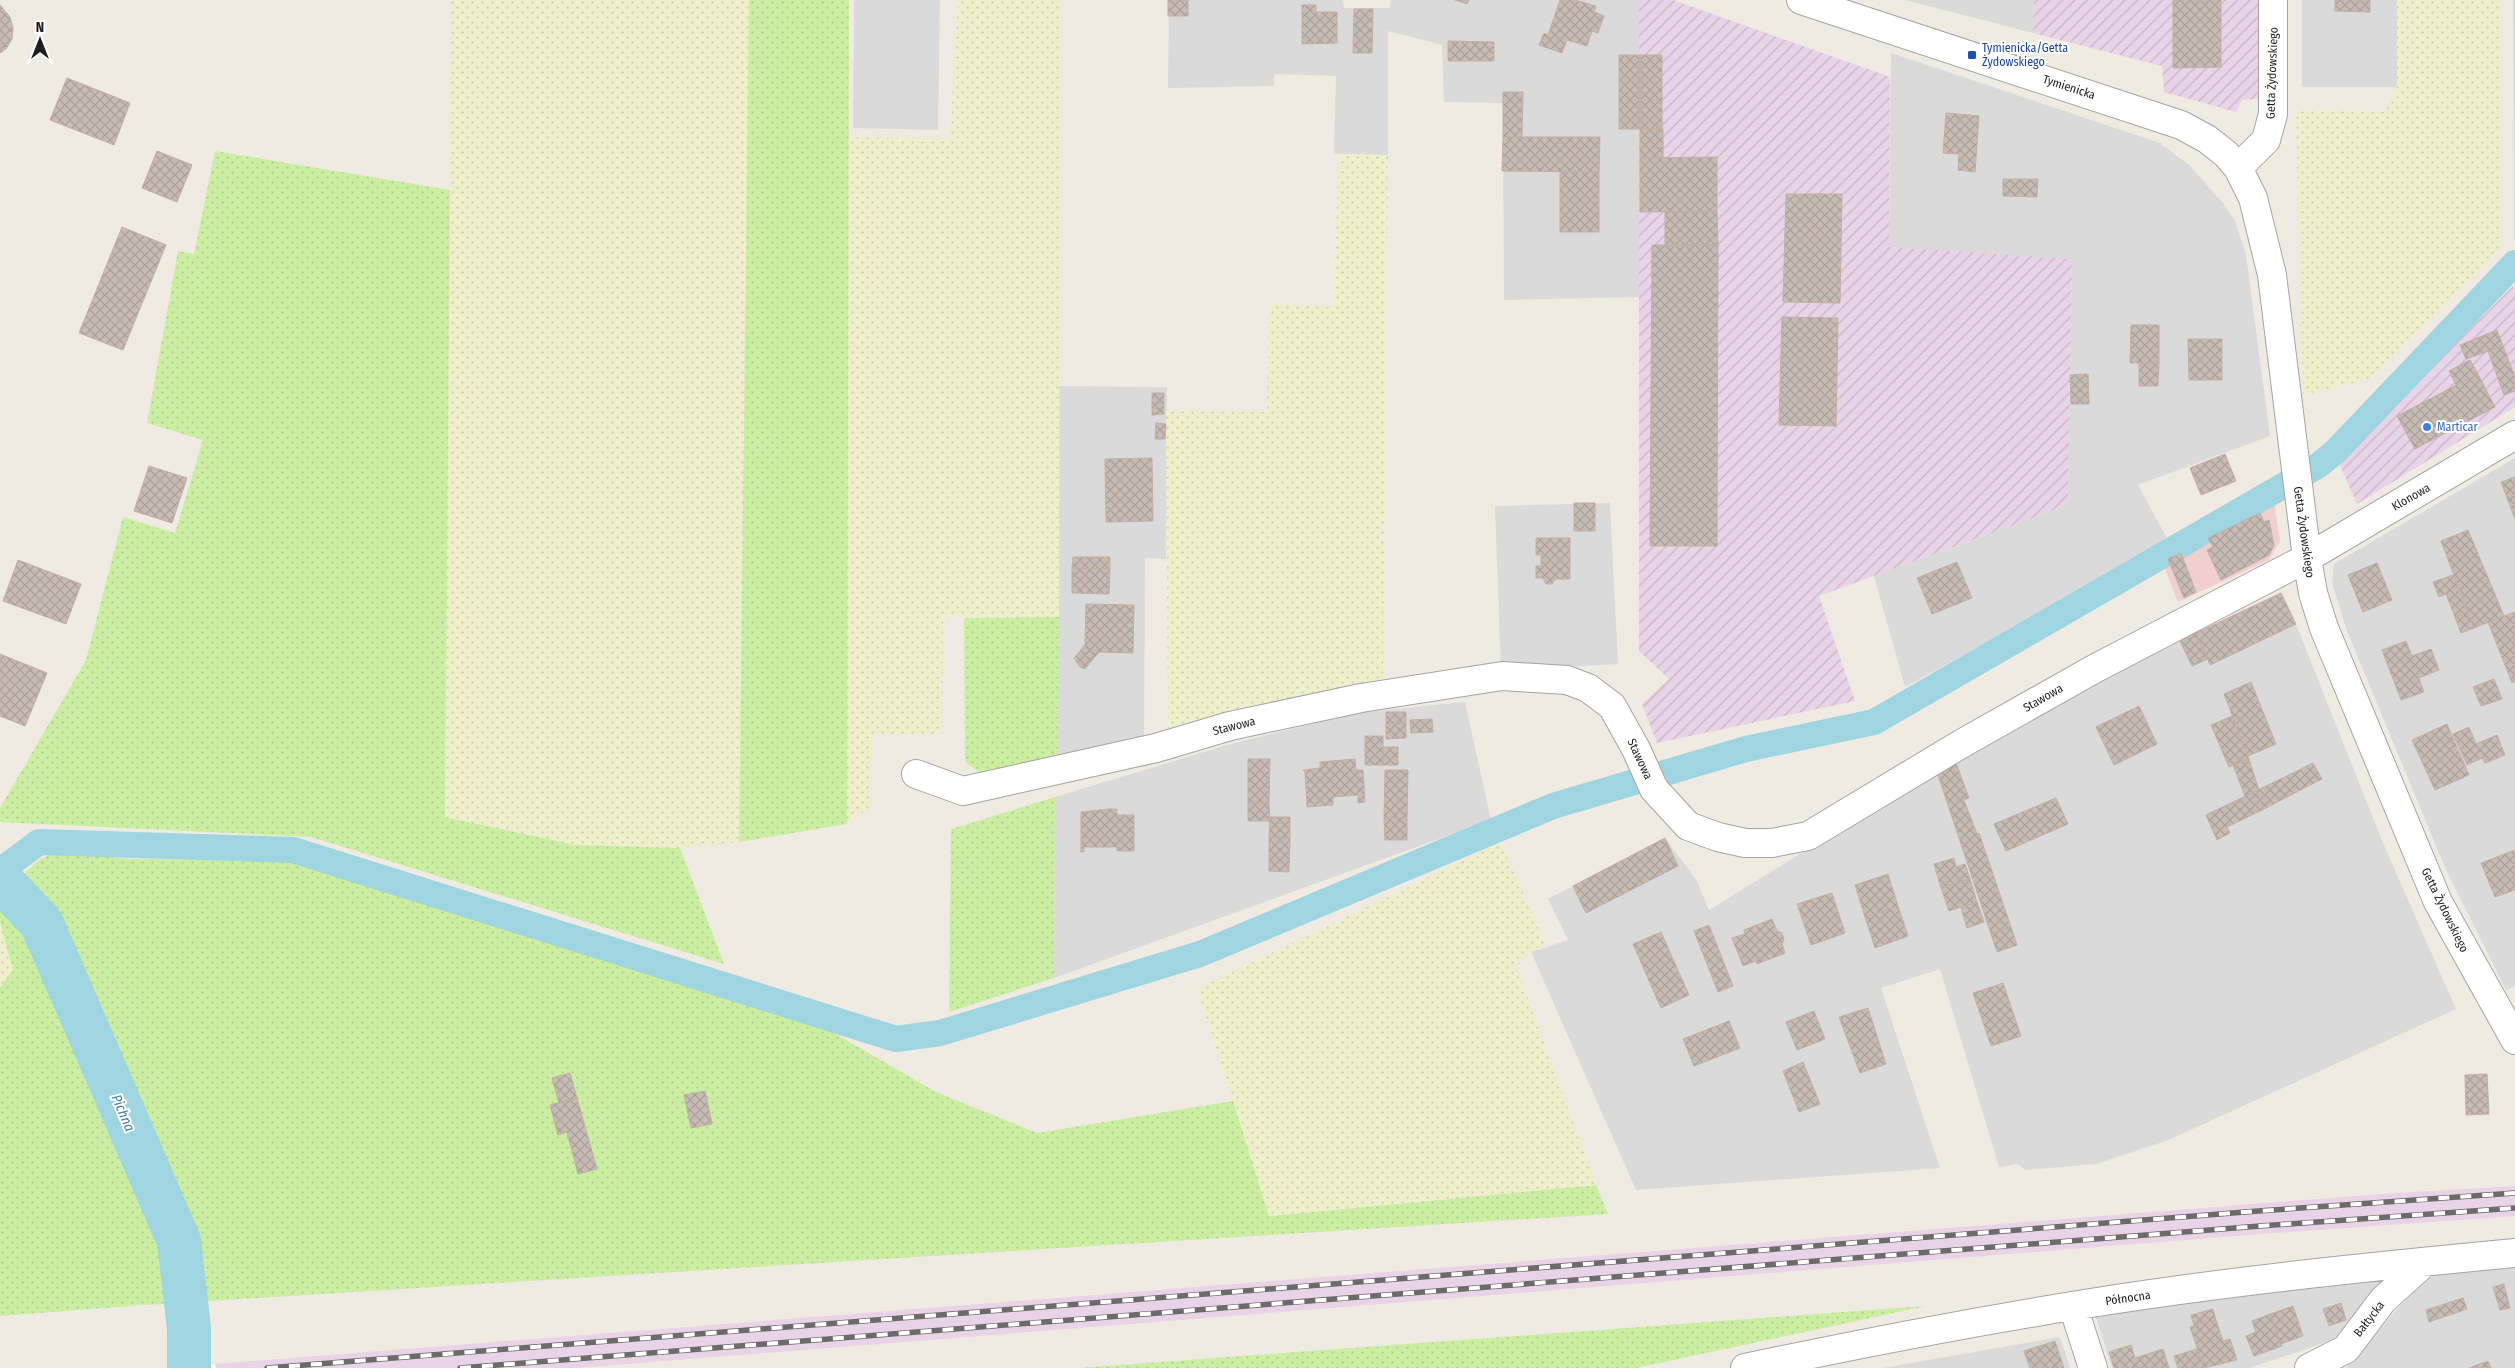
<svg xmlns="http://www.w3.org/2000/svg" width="2515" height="1368" viewBox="0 0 2515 1368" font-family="'Fira Sans Condensed',sans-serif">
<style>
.residential{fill:#dbdada}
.commercial{fill:#f2cfcf}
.industrial{fill:url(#industrial-furrows)}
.railway{fill:#e9d3e6}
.farmland{fill:url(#farmland-dots)}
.grass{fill:url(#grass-dots)}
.pier{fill:#fff}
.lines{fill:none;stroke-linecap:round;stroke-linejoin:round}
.canal{stroke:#9ed5e1;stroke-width:26}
.river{stroke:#9ed5e1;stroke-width:44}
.building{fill:url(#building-cross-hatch);stroke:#c2afa3}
.minor-casing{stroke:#a4a4a4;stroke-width:30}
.minor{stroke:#fff;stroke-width:28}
.rail-casing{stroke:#6b6b6b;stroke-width:5.5}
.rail{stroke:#fff;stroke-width:4;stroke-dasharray:11;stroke-linecap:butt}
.transit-dot{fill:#1a4fb4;stroke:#fff;stroke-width:2}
.shop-dot{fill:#3f7fe0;stroke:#fff;stroke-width:2}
.labels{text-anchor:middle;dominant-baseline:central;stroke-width:4;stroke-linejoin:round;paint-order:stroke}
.transit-label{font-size:12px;fill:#164399;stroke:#fff;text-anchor:start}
.street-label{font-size:12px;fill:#1d1d1d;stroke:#fff}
.shop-label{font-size:12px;fill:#366cbe;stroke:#fff;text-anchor:start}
.water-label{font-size:14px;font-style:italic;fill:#3f7aad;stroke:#fff}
</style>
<defs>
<pattern id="industrial-furrows" width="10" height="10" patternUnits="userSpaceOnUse" patternTransform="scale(1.25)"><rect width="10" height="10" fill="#e9d3e6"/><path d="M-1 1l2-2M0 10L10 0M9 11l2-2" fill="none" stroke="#c7b5c5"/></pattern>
<pattern id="farmland-dots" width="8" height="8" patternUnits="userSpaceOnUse" patternTransform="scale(1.25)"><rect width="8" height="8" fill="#eff0cb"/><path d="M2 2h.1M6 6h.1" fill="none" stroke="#cccdae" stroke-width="1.8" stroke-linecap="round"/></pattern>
<pattern id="grass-dots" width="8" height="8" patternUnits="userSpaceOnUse" patternTransform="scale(1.25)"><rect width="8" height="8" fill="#cbeea3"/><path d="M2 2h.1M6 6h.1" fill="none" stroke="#aecc8c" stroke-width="1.8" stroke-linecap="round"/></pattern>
<pattern id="building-cross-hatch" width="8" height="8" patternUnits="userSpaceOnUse" patternTransform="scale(1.25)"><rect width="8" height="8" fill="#c7bcb5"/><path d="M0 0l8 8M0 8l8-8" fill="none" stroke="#aaa19b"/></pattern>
</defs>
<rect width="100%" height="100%" fill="#efeae2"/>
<!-- residential -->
<path class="residential" d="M 854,0 L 940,0 L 938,130 L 853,128 Z
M 1169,0 L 1343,0 L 1344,8 L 1390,8 L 1391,0 L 1639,0 L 1640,297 L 1504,300 L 1503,103 L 1444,102 L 1442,45 L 1388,31 L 1388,155 L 1339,154 L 1334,153 L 1336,76 L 1274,74 L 1274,86 L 1168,88 Z
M 1905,0 L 2034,0 L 2033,33 Z
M 2302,0 L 2397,0 L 2397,87 L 2302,87 Z
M 2513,0 L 2515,0 L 2515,240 L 2514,240 Z
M 1891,53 L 2160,143 L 2189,165 L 2222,202 L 2235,221 L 2246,255 L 2270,436 L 2138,485 L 2169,542 L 1905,687 L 1874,576 L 2068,505 L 2072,260 L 1889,247 Z
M 1059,386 L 1167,387 L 1166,559 L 1145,558 L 1144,738 L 1058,762 Z
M 2515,458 L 2515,986 L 2506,990 L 2446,870 L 2347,631 L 2332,583 L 2334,564 Z
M 1610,503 L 1618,664 L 1501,671 L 1495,506 Z
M 2281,593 L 2296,624 L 2383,843 L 2456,1009 L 2166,1141 L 2096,1164 L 2025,1170 L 2018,1164 L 1999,1167 L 1940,969 L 1881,988 L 1940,1168 L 1636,1190 L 1531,952 L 1568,940 L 1548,899 L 1665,838 L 1696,879 L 1709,910 L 1909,787 L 2128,666 Z
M 1465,702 L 1491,820 L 1054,978 L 1055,797 L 1230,744 L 1357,713 Z
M 2515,1265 L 2515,1368 L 2346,1368 L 2430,1272 Z
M 2388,1272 L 2390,1285 L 2339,1338 L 2249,1368 L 2112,1368 L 2094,1312 Z
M 2060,1337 L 2070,1368 L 1883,1368 Z"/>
<!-- commercial -->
<path class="commercial" d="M 2274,501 L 2280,541 L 2269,560 L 2178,602 L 2162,561 Z"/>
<!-- industrial -->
<path class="industrial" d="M 1639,0 L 1673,0 L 1890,77 L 1889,247 L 2072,259 L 2068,505 L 1819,596 L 1855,701 L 1657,743 L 1642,704 L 1669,679 L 1639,651 Z
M 2034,0 L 2258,0 L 2258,99 L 2242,100 L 2236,112 L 2164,92 L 2162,66 L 2033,33 Z
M 2513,286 L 2515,291 L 2515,407 L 2357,504 L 2338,461 Z"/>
<!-- railway -->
<path class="railway" d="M 2515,1186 L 2515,1216 L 2260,1234 L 577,1368 L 216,1368 L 215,1364 L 2382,1194 Z"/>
<!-- farmland -->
<path class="farmland" d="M 451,0 L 749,0 L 739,842 L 680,848 L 576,845 L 444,817 Z
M 958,0 L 1060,0 L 1059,617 L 943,617 L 942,734 L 871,734 L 870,807 L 847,824 L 847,137 L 950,139 Z
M 2397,0 L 2501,0 L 2501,249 L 2369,379 L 2303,395 L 2296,110 L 2385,112 L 2397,87 Z
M 1339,154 L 1388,155 L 1383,684 L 1168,735 L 1166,411 L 1267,412 L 1269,304 L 1333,307 Z
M 1501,842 L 1545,943 L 1515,963 L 1596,1185 L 1269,1216 L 1197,989 Z
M 0,922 L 13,970 L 0,988 Z"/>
<!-- grass -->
<path class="grass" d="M 749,0 L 849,0 L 847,824 L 739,842 Z
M 215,151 L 450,190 L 445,817 L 576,845 L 680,848 L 724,964 L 311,837 L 0,822 L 0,808 L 86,660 L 123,517 L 175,533 L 203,440 L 147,423 L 178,251 L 194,254 Z
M 1059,617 L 1058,762 L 980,773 L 965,762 L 964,618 Z
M 1055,797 L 1054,978 L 949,1012 L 951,829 Z
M 55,852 L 129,859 L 296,860 L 779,1009 L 822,1026 L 936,1092 L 1037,1133 L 1233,1101 L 1269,1216 L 1596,1185 L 1608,1214 L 144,1305 L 0,1316 L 0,988 L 13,970 L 0,922 L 0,896 L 39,860 Z
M 1926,1306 L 1636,1368 L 1079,1368 Z"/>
<!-- pier -->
<path class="pier" d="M 215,1364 L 216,1368 L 163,1368 Z"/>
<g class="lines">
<!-- canal -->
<path class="canal" d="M 0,871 L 39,842 L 293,850 L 896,1039 L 940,1033 L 1200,954 L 1553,806 L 1746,749 L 1874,722 L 2319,465 L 2335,452 L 2515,263"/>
<!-- river -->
<path class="river" d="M 0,879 L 42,924 L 179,1241 L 189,1328 L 189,1368"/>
</g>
<!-- building -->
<path class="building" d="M 1168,0 L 1188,0 L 1188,16 L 1168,16 Z
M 1455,0 L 1469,0 L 1467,4 Z
M 1560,0 L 1575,0 L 1596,6 L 1594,12 L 1604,16 L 1598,33 L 1592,31 L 1587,46 L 1567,40 L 1562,53 L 1539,45 L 1544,33 L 1548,35 Z
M 2173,0 L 2221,0 L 2221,67 L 2173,68 Z
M 2335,0 L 2370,0 L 2370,12 L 2335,11 Z
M 0,5 L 10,17 L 13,28 L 12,39 L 6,49 L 0,53 Z
M 1302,5 L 1316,5 L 1316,12 L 1337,12 L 1337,43 L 1302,44 Z
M 1354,9 L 1373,9 L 1372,53 L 1353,53 Z
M 1448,41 L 1494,42 L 1494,61 L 1448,61 Z
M 1619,55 L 1640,55 L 1640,129 L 1619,129 Z
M 1640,55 L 1662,55 L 1662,129 L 1640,129 Z
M 67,78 L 130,103 L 114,145 L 50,120 Z
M 1503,92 L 1523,92 L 1522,137 L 1503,137 Z
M 1946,113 L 1979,116 L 1975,172 L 1958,170 L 1959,154 L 1943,153 Z
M 1640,129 L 1663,129 L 1663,158 L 1640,158 Z
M 1503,137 L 1600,137 L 1599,172 L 1502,171 Z
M 157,151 L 192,165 L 177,202 L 142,188 Z
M 1717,157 L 1717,211 L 1640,212 L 1640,158 Z
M 1560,172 L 1599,172 L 1599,232 L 1560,232 Z
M 2003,179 L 2038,179 L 2037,197 L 2003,196 Z
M 1786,194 L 1842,194 L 1840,303 L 1783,302 Z
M 1717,211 L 1718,245 L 1665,246 L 1665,212 Z
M 122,227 L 166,245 L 123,350 L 79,333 Z
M 1652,245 L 1718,245 L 1717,546 L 1650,546 Z
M 1782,317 L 1838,318 L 1836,426 L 1779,425 Z
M 2131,325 L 2159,325 L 2159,363 L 2130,363 Z
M 2497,330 L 2503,346 L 2466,359 L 2460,345 Z
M 2188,339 L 2222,339 L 2222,380 L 2189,380 Z
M 2503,346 L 2515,377 L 2515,391 L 2504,395 L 2488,351 Z
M 2470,360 L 2478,374 L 2456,385 L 2449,371 Z
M 2139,363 L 2159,363 L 2158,386 L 2139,386 Z
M 2088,374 L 2089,404 L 2071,404 L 2070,375 Z
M 2478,374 L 2495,407 L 2415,449 L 2397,416 Z
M 1152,393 L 1164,393 L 1164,414 L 1152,415 Z
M 1156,423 L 1166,424 L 1165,439 L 1155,439 Z
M 2225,454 L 2236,481 L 2201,495 L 2190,468 Z
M 1152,458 L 1153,521 L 1106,522 L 1105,459 Z
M 149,466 L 187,478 L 172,523 L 134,511 Z
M 2515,477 L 2515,519 L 2501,482 Z
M 1574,503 L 1595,503 L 1595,531 L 1574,531 Z
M 2260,513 L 2264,522 L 2269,520 L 2274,545 L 2269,555 L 2221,580 L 2207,550 L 2213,547 L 2208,538 Z
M 2468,530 L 2504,616 L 2474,628 L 2441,541 Z
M 1536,538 L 1570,538 L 1570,579 L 1555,579 L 1552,584 L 1546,584 L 1543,578 L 1536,578 L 1536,566 L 1541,566 L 1541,555 L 1536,555 Z
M 2181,553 L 2196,592 L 2184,598 L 2168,559 Z
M 1073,557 L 1110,557 L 1110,569 L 1072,568 Z
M 18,560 L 81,584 L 66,624 L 3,601 Z
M 1957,562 L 1972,598 L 1932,614 L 1917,578 Z
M 2377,563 L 2392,600 L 2363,612 L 2348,575 Z
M 1072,568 L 1110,569 L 1109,594 L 1072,593 Z
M 2453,575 L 2467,612 L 2455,617 L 2446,594 L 2439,597 L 2433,582 Z
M 2281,593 L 2296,624 L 2210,665 L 2196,633 Z
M 1086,604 L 1134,605 L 1133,653 L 1099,652 L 1085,669 L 1080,667 L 1074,658 L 1085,645 Z
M 2467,612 L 2474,628 L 2461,633 L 2455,617 Z
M 2515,612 L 2515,681 L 2512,683 L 2488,622 Z
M 2196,633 L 2208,659 L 2192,666 L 2180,641 Z
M 2406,641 L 2412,656 L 2431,649 L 2439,670 L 2419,678 L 2424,692 L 2401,700 L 2382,650 Z
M 0,654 L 47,673 L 25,726 L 0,716 Z
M 2494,679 L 2502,699 L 2481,706 L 2473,687 Z
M 2251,682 L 2276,744 L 2248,756 L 2224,694 Z
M 2139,706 L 2157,744 L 2114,765 L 2096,727 Z
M 1386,712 L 1406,712 L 1406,724 L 1386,724 Z
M 2232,716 L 2249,759 L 2229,767 L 2211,725 Z
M 1432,719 L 1433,732 L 1411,733 L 1410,720 Z
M 1386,724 L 1406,724 L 1406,738 L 1386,739 Z
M 2447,724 L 2469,775 L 2435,790 L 2412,740 Z
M 2469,727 L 2476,744 L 2497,735 L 2505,755 L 2485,763 L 2482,758 L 2467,765 L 2453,734 Z
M 1365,736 L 1383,736 L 1383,765 L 1365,765 Z
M 1383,747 L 1398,747 L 1398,765 L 1383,765 Z
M 1248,759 L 1270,759 L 1269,803 L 1248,803 Z
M 1355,759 L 1356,770 L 1363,770 L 1365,802 L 1358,803 L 1358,795 L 1333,797 L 1333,805 L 1307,807 L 1305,772 L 1303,770 L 1320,768 L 1320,762 Z
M 2249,759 L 2259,790 L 2245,796 L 2233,765 Z
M 1956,763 L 1969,798 L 1964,800 L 1977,834 L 1979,833 L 2011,927 L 1991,934 L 1937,772 Z
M 2313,763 L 2322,779 L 2264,809 L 2256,791 Z
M 1385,770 L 1408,770 L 1407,818 L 1384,818 Z
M 2256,791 L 2264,809 L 2227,827 L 2230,833 L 2217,840 L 2206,815 Z
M 2056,798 L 2068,824 L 2006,851 L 1994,824 Z
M 1248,803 L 1269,803 L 1270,821 L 1248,821 Z
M 1108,809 L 1117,809 L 1117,815 L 1134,815 L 1134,851 L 1117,851 L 1117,847 L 1084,847 L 1084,852 L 1081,852 L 1081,812 Z
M 1270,817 L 1290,817 L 1290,838 L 1269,837 Z
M 1384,818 L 1407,818 L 1407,840 L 1385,840 Z
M 1269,837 L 1290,838 L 1289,872 L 1269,871 Z
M 1665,838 L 1678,866 L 1586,913 L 1573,886 Z
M 2515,850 L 2515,890 L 2495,897 L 2481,863 Z
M 1954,858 L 1956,867 L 1965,864 L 1970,879 L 1941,888 L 1934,864 Z
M 1888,874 L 1898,906 L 1865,917 L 1855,885 Z
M 1970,879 L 1977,902 L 1949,911 L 1941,888 Z
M 1832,893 L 1845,933 L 1811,945 L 1797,904 Z
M 1977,902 L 1984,922 L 1967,928 L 1961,908 Z
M 1898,906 L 1908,936 L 1875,948 L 1865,917 Z
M 1772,919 L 1777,931 L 1782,933 L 1784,939 L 1782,944 L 1785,953 L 1757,964 L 1756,961 L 1743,966 L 1732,938 L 1745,934 L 1744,930 Z
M 1709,925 L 1733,986 L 1718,992 L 1694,931 Z
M 2011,927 L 2017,945 L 1997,952 L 1991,934 Z
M 1661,932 L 1689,995 L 1661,1008 L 1633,944 Z
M 2003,983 L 2021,1036 L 1991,1046 L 1973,993 Z
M 1868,1008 L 1886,1064 L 1860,1073 L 1839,1017 Z
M 1814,1011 L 1825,1039 L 1797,1050 L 1786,1022 Z
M 1729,1021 L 1740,1048 L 1694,1066 L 1683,1039 Z
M 1803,1062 L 1820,1104 L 1799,1112 L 1783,1071 Z
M 570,1073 L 577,1098 L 559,1103 L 552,1078 Z
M 2487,1074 L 2489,1114 L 2466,1115 L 2465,1075 Z
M 705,1091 L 712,1124 L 691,1128 L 684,1095 Z
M 577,1098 L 597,1169 L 578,1174 L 567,1132 L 558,1135 L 550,1105 Z
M 2504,1284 L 2510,1308 L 2500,1310 L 2493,1287 Z
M 2463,1298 L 2467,1309 L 2429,1322 L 2426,1310 Z
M 2341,1303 L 2346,1320 L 2329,1326 L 2323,1309 Z
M 2293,1306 L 2303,1336 L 2281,1344 L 2270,1314 Z
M 2213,1309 L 2216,1320 L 2194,1326 L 2191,1315 Z
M 2270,1314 L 2282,1346 L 2254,1356 L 2246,1336 L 2256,1332 L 2252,1321 Z
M 2216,1320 L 2223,1341 L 2230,1339 L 2237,1360 L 2204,1368 L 2190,1327 Z
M 2055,1341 L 2064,1368 L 2030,1368 L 2024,1351 Z
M 2131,1345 L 2135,1358 L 2163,1349 L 2169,1368 L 2114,1368 L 2109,1352 Z
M 2197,1349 L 2204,1368 L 2178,1368 L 2174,1356 Z
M 2488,1361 L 2491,1368 L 2469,1368 Z"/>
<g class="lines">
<defs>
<path id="minor" d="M 1801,0 L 2181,125 L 2207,139 L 2226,154 L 2238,168 L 2253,198 L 2272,275 L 2307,558 L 2313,593 L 2324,628 L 2438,902 L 2515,1040
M 2238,168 L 2266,140 L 2273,114 L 2273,0
M 916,774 L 963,791 L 1156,748 L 1230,726 L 1361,698 L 1502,676 L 1567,680 L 1588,688 L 1612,706 L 1636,749 L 1654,789 L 1688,826 L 1718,837 L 1745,843 L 1772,843 L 1808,836 L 1961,744 L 2094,669 L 2307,558 L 2515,435
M 2073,1306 L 2093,1368
M 1745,1368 C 1853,1345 1962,1324 2072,1306 C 2218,1282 2367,1267 2515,1253
M 2309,1368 L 2346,1349 L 2383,1300 L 2425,1262"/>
</defs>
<!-- minor casing -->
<use href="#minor" class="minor-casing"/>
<!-- minor -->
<use href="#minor" class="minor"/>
<defs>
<path id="rail" d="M 267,1368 L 2258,1211 L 2515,1193
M 460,1368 L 2260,1226 L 2515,1208"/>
</defs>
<!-- rail casing -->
<use href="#rail" class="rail-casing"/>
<!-- rail -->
<use href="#rail" class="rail"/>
</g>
<!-- markers -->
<rect class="transit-dot" x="1967" y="50" width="10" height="10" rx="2.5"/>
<circle class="shop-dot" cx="2427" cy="427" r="5"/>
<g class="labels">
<!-- transit labels -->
<g class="transit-label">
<text x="1982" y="48">Tymienicka/Getta<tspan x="1982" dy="14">Żydowskiego</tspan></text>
</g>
<!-- street labels -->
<g class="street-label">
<text transform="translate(2272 73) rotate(-88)">Getta Żydowskiego</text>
<text transform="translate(2069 87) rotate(18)">Tymienicka</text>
<text transform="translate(2411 497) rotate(-30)">Klonowa</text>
<text transform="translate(2304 532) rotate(82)">Getta Żydowskiego</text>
<text transform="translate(2043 698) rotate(-30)">Stawowa</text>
<text transform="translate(1234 726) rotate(-14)">Stawowa</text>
<text transform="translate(1640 759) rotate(65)">Stawowa</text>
<text transform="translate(2445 910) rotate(64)">Getta Żydowskiego</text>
<text transform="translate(2128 1298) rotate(-8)">Północna</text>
<text transform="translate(2369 1319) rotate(-52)">Bałtycka</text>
</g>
<!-- shop labels -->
<g class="shop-label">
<text x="2437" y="427">Marticar</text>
</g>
<!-- water labels -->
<g class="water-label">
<text transform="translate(123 1113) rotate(67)">Pichna</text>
</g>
</g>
<!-- north arrow -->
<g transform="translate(40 40)" stroke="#ffffff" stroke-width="4" paint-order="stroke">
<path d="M0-4L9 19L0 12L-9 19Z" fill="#1d1d1d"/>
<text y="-8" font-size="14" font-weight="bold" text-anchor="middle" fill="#1d1d1d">N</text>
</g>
</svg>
